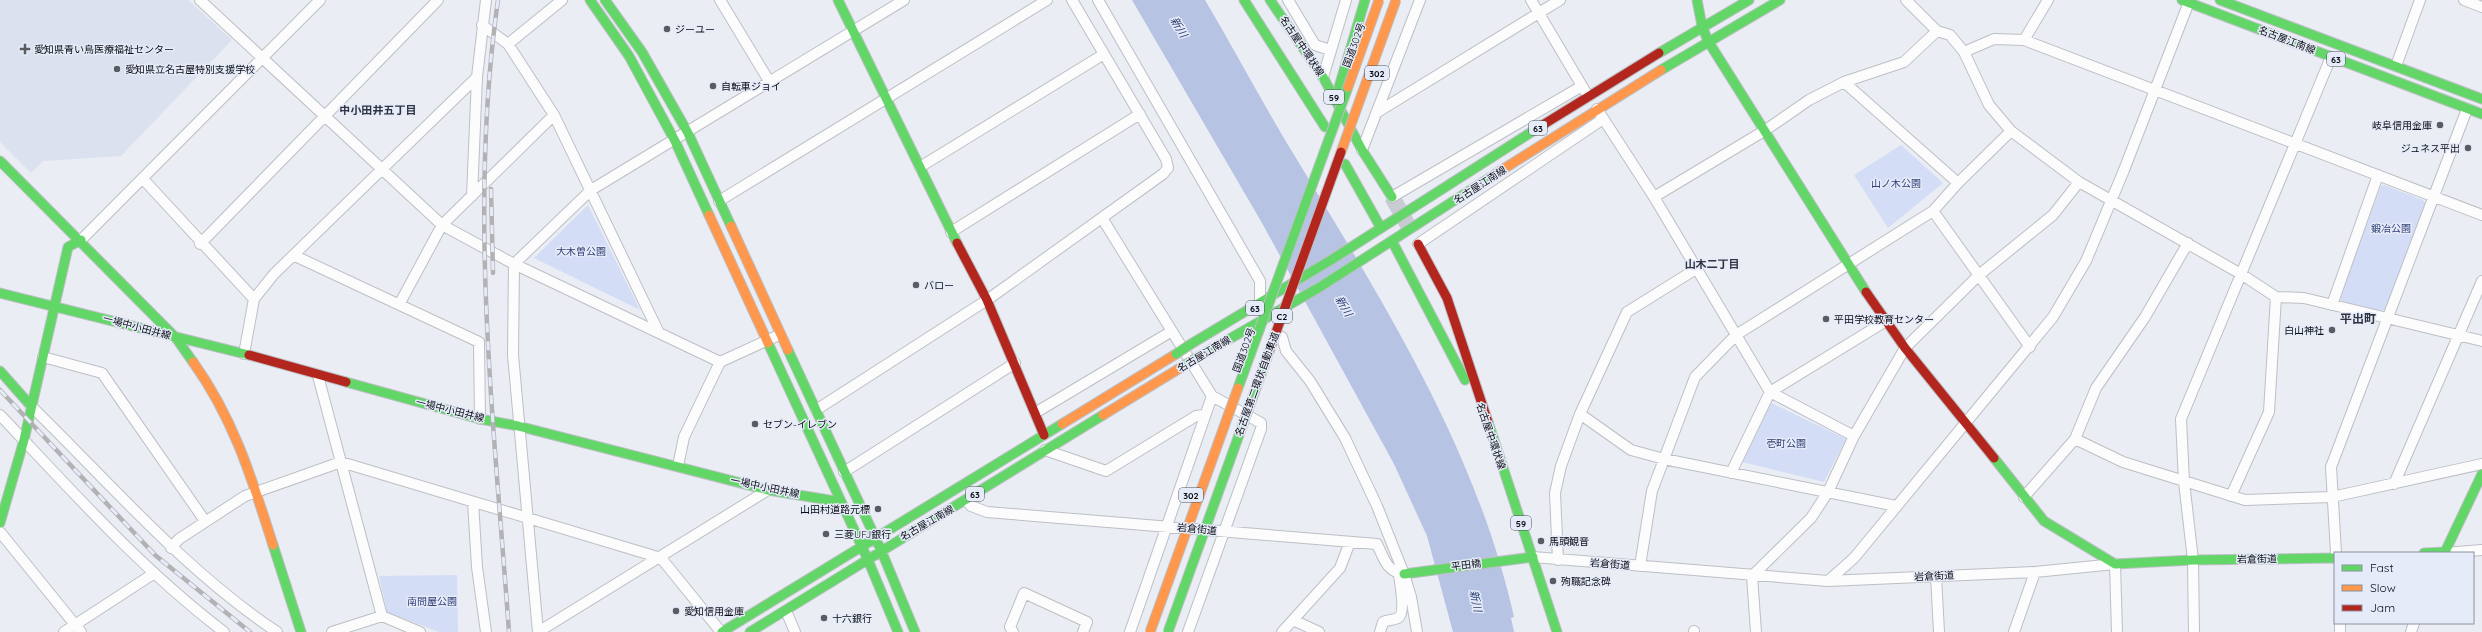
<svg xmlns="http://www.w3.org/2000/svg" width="2482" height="632" viewBox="0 0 2482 632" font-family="Quicksand,'Noto Sans JP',sans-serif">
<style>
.built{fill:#dbe1ee}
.green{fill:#d3ddf6}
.water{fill:#b7c3e2}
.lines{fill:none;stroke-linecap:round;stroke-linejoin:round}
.primary-tunnel{stroke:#c9cbd2;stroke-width:16;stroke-dasharray:16 8;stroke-linecap:butt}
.street-casing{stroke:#bcbfc4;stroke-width:12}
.fast-casing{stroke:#bcbfc4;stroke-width:11}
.slow-casing{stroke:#bcbfc4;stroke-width:11}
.jam-casing{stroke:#bcbfc4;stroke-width:11}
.street{stroke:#fcfcfd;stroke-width:10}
.fast{stroke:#63d668;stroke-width:9}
.slow{stroke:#ff974d;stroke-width:9}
.jam{stroke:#b3261e;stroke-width:9}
.rail-casing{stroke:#b2b2b4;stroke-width:4.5}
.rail{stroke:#e5ebf9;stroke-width:3;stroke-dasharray:9;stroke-linecap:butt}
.fast-bridge-casing{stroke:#bcbfc4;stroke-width:11;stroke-linecap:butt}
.slow-bridge-casing{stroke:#bcbfc4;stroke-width:11;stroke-linecap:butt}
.jam-bridge-casing{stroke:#bcbfc4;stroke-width:11;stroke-linecap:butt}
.fast-bridge{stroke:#63d668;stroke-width:9}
.slow-bridge{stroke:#ff974d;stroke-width:9}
.jam-bridge{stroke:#b3261e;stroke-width:9}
.poi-dot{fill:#5a5b61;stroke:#e5ebf9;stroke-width:1.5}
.labels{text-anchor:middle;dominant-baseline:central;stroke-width:3;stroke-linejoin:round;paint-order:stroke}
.shield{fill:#e5ebf9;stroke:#4d5057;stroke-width:1}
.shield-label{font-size:9px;font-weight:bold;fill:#0c0d12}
.poi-label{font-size:10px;fill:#0c0d12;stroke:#e5ebf9;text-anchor:start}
.street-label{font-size:10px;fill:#0c0d12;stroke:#e5ebf9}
.park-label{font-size:10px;fill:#314176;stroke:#e5ebf9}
.water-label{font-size:11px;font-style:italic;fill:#304075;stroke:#e5ebf9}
.neighbourhood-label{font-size:11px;font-weight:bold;fill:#30343f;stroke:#e5ebf9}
.quarter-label{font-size:12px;font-weight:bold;fill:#30343f;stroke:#e5ebf9}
</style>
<rect width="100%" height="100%" fill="#eaedf4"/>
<!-- built -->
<path class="built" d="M 0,0 L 188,0 L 232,40 L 121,156 L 43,161 L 31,173 L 0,142 Z"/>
<!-- green -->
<path class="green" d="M 1901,145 L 1943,183 L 1888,228 L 1854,175 Z
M 2384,185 L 2423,200 L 2426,205 L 2386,309 L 2382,311 L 2342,302 L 2340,297 L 2381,186 Z
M 588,205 L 640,310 L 534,258 Z
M 1771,403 L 1846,439 L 1824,482 L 1742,462 Z
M 457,575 L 458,632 L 439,632 L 387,612 L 379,576 Z"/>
<!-- water -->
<path class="water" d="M 1132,0 L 1205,0 C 1237,54 1266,110 1299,163 C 1386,307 1477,451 1514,617 L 1511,618 L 1514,632 L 1453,632 L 1427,536 L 1394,464 L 1262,223 Z"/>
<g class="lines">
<!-- primary-tunnel -->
<path class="primary-tunnel" d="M 1392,197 L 1409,227"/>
<defs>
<path id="street" d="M 200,0 L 442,225 L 514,264 L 720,362
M 720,0 L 769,81
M 1098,0 L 1260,281 L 1260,305
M 1288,0 L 1315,45 L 1330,50
M 1531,0 L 1585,91
M 1906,0 L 1937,31
M 2464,0 L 2482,7
M 482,25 L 508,44 L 554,115 L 659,333
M 2024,40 L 2048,0
M 508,44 L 562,0
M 1964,52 L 1994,39 L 2024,40 L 2482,215
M 2396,66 L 2420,0
M 1323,77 L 1346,0
M 1844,82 L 1958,183
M 1597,109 L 1654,197 L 1770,392 L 1854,436
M 1376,113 L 1560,0
M 1362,150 L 1420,0
M 920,167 L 1104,54
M 143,179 L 254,299 L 244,354
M 472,196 L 477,77 L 486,0
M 1392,197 L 1582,86
M 1654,197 L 1764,131 L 1809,100 L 1844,82 L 1904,62 L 1937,31 L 1950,35 L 1964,52 L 1989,105 L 2011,131 L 2079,182 L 2241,274 L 2276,297 L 2304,298 L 2482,341
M 719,201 L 1047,0
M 1933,211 L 2030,347
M 1102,218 L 1212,396 L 1261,423 L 1261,429 L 1188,632
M 951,232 L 1140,114
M 81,240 L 320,0
M 200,244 L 438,0
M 1418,244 L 1603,119
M 295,256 L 479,342 L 480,419
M 254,299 L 274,274 L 477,77
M 400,303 L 442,225 L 554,115
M 2332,305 L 2378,175
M 1282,337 L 1286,351 L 1310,381 L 1345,438 L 1377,506 L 1404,574 L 1411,597 L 1417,632
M 43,357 L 102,373 L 205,521
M 318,376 L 382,616
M 31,406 C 111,484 184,570 277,632
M 816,410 L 987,300 L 1163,174 L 1168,168 L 1166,159 L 1072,0
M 1035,413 L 1172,331
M 1580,414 L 1631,450 L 1664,459 L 1896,506
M 0,415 C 72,491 140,568 224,632
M 2075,439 L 2123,462 L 2245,500 L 2332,497 L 2482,464
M 1045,450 L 1106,471 L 1196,416 L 1204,415
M 678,466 L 684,437 L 720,362 L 779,335
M 844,472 L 1015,363
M 1731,473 L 1770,392 L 1886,321
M 2394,484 L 2482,281
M 2231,496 L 2269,412 L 2276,297
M 2024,497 L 2075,439 L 2096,388 L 2145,317 L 2188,243
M 966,500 L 971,506 L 987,512 L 1377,544 C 1384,559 1387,572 1404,574
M 473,502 L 477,567 L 486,632
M 0,532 L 81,632
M 171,548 L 179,539 L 245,496 L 341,462 L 661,558 L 721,632
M 2336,553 L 2331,467 L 2467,109
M 2445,553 L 2482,550
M 1533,557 L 1828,581 L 2035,572 L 2115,564 L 2117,632
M 1558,560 L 1555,493 L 1561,466 L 1580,414 L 1627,312 L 1696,269
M 1640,566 L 1652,491 L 1695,377 L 1736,335 L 1933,211 L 1958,183 L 2011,131
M 1936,576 L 1939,632
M 1828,581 L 1854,558 L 2053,317 L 2086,261 L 2124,170 L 2189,2
M 786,611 L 795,632
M 1293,620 L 1319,632
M 2340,623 L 2340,632
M 1694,631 L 1694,632
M 64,632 L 153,574
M 332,632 L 382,616 L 420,632
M 538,632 L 513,355 L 514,264 L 591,190 L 904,0
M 538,632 L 768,490
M 1013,632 L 1010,627 L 1024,593 L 1087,622 L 1083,632
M 1130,632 L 1212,396
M 1282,632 L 1340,568 L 1350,542
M 1380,632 L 1383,622 C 1387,620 1394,620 1398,618 C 1406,613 1400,583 1399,575
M 1756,632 L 1752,576 L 1811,518 L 1828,492 L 1854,436 L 1905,348 L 1979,275 L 2053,215 L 2079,182
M 2014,632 L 2035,572
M 2194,632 L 2193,560 L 2184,482 L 2181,419 L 2331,57
M 2411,632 L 2414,623"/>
<path id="fast" d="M 590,0 L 629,56 L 675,141 L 709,215
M 605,0 L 642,52 L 688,133 L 731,226
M 838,0 L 957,243
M 1244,0 L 1325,127
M 1270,0 L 1323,77 L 1362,150 L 1392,197
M 1697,0 L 1702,26 L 1708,41 L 1866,292
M 2182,0 L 2482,114
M 2220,0 L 2482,99
M 1659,53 L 1749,0
M 1661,70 L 1780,0
M 1339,87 L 1365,0
M 0,161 L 176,338 L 193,362
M 1345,164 L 1381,228
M 1392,241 L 1465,380
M 0,293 L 249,355
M 768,343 L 868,560 L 898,632
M 1191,344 L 1331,260 L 1541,126
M 788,350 L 881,550 L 915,632
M 1198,357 L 1320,287 L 1497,173
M 0,371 L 31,406
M 346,382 L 480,419 L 518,426 L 768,490 L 841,502
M 1488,422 L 1557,632
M 1994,458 L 2044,521 L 2115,564 L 2193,560 L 2335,558
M 0,523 L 24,440 L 68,247 L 81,240
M 273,545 L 301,632
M 2424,553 L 2445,552 L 2482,474
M 1404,574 L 1533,557
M 722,632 L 1062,424
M 750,632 L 1103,415"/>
<path id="slow" d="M 1497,173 L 1661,70
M 709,215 L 768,343
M 731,226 L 788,350
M 193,362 C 234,419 252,479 273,545
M 1103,415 L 1185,365
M 1062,424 L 1176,354"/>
<path id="jam" d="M 1541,126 L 1659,53
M 957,243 L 987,300 L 1044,435
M 1418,244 L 1447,298 L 1488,422
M 1866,292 L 1905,348 L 1994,458
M 249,355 L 346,382"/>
</defs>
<!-- street casing -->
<use href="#street" class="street-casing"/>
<!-- fast casing -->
<use href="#fast" class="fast-casing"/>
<!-- slow casing -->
<use href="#slow" class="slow-casing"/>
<!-- jam casing -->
<use href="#jam" class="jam-casing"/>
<!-- street -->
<use href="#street" class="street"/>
<!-- fast -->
<use href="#fast" class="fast"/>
<!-- slow -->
<use href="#slow" class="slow"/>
<!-- jam -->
<use href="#jam" class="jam"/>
<defs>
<path id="rail" d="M 498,0 C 468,208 494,423 509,632
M 491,189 L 493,273
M 0,390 L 155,555 L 250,632"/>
</defs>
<!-- rail casing -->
<use href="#rail" class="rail-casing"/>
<!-- rail -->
<use href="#rail" class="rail"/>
<defs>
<path id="fast-bridge" d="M 1176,354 L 1191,344
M 1185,365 L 1198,357
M 1238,388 L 1348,87
M 1168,632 L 1270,349"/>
<path id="slow-bridge" d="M 1348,87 L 1379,0
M 1341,152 L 1396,0
M 1150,632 L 1238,388"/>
<path id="jam-bridge" d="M 1270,349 L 1341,152"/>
</defs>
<!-- fast-bridge casing -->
<use href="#fast-bridge" class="fast-bridge-casing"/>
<!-- slow-bridge casing -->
<use href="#slow-bridge" class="slow-bridge-casing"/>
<!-- jam-bridge casing -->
<use href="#jam-bridge" class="jam-bridge-casing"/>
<!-- fast-bridge -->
<use href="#fast-bridge" class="fast-bridge"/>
<!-- slow-bridge -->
<use href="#slow-bridge" class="slow-bridge"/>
<!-- jam-bridge -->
<use href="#jam-bridge" class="jam-bridge"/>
</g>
<!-- markers -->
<g class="poi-dot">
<circle cx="667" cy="29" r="4"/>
<path d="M23 43h4v4h4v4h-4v4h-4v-4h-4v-4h4z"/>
<circle cx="117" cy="69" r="4"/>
<circle cx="713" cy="86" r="4"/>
<circle cx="2440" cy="125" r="4"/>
<circle cx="2468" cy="148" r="4"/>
<circle cx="916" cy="285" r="4"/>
<circle cx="1826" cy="319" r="4"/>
<circle cx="2332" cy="330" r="4"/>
<circle cx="755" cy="424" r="4"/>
<circle cx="878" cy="509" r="4"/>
<circle cx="826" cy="534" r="4"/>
<circle cx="1541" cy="541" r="4"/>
<circle cx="1553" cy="581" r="4"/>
<circle cx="676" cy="611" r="4"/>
<circle cx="824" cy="618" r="4"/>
</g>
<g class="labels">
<!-- shield labels -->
<g class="shield">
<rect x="2327" y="52" width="18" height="14" rx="3"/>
<rect x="1365" y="66" width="24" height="14" rx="3"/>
<rect x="1324" y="90" width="20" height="14" rx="3"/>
<rect x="1529" y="121" width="18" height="14" rx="3"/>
<rect x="1246" y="301" width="18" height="14" rx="3"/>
<rect x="1272" y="309" width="20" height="14" rx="3"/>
<rect x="966" y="487" width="18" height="14" rx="3"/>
<rect x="1179" y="488" width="24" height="14" rx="3"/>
<rect x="1511" y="516" width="20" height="14" rx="3"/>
</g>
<g class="shield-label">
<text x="2336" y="59">63</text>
<text x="1377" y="73">302</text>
<text x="1334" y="97">59</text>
<text x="1538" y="128">63</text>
<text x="1255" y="308">63</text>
<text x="1282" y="316">C2</text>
<text x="975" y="494">63</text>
<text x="1191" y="495">302</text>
<text x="1521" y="523">59</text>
</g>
<!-- poi labels -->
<g class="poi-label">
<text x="675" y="29">ジーユー</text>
<text x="34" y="49">愛知県青い鳥医療福祉センター</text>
<text x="125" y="69">愛知県立名古屋特別支援学校</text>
<text x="721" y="86">自転車ジョイ</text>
<text x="2432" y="125" text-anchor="end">岐阜信用金庫</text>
<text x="2460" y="148" text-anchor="end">ジュネス平出</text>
<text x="924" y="285">バロー</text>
<text x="1834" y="319">平田学校教育センター</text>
<text x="2324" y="330" text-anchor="end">白山神社</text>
<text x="763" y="424">セブン-イレブン</text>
<text x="870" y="509" text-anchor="end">山田村道路元標</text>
<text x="834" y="534">三菱UFJ銀行</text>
<text x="1549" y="541">馬頭観音</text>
<text x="1561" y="581">殉職記念碑</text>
<text x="684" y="611">愛知信用金庫</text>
<text x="832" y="618">十六銀行</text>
</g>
<!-- street labels -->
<g class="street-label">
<text transform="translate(2287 40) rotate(21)">名古屋江南線</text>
<text transform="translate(1354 45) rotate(-70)">国道302号</text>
<text transform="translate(1302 46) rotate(56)">名古屋中環状線</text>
<text transform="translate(1480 185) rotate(-33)">名古屋江南線</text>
<text transform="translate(137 327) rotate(15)">一場中小田井線</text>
<text transform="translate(1244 350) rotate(-70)">国道302号</text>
<text transform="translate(1204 354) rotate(-31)">名古屋江南線</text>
<text transform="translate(1257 384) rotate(-70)">名古屋第二環状自動車道</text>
<text transform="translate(450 410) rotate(14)">一場中小田井線</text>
<text transform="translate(1491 436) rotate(71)">名古屋中環状線</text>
<text transform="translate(765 487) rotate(12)">一場中小田井線</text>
<text transform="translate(927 523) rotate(-30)">名古屋江南線</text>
<text transform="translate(1197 529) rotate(6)">岩倉街道</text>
<text transform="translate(2257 559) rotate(-1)">岩倉街道</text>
<text transform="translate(1610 564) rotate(4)">岩倉街道</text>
<text transform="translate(1466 565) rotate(-7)">平田橋</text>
<text transform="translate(1934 576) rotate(-3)">岩倉街道</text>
</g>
<!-- park labels -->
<g class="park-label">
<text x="1896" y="183">山ノ木公園</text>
<text x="2391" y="228">鍛冶公園</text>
<text x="581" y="251">大木曽公園</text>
<text x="1786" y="443">壱町公園</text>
<text x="432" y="601">南問屋公園</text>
</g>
<!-- water labels -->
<g class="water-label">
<text transform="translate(1179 27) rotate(59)">新川</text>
<text transform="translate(1344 306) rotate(59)">新川</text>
<text transform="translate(1476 601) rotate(78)">新川</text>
</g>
<!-- neighbourhood labels -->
<g class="neighbourhood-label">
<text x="378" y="110">中小田井五丁目</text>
<text x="1712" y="264">山木二丁目</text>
</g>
<!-- quarter labels -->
<g class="quarter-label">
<text x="2358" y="318">平出町</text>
</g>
</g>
<!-- legend -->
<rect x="2334" y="552" width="140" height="72" fill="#e5ebf9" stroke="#8e929d"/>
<rect x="2342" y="565" width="20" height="6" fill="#63d668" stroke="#8e929d"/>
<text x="2370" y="572" font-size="12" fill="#0c0d12">Fast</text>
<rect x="2342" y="585" width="20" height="6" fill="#ff974d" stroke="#8e929d"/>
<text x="2370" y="592" font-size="12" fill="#0c0d12">Slow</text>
<rect x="2342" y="605" width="20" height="6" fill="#b3261e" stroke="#8e929d"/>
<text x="2370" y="612" font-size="12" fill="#0c0d12">Jam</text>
</svg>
